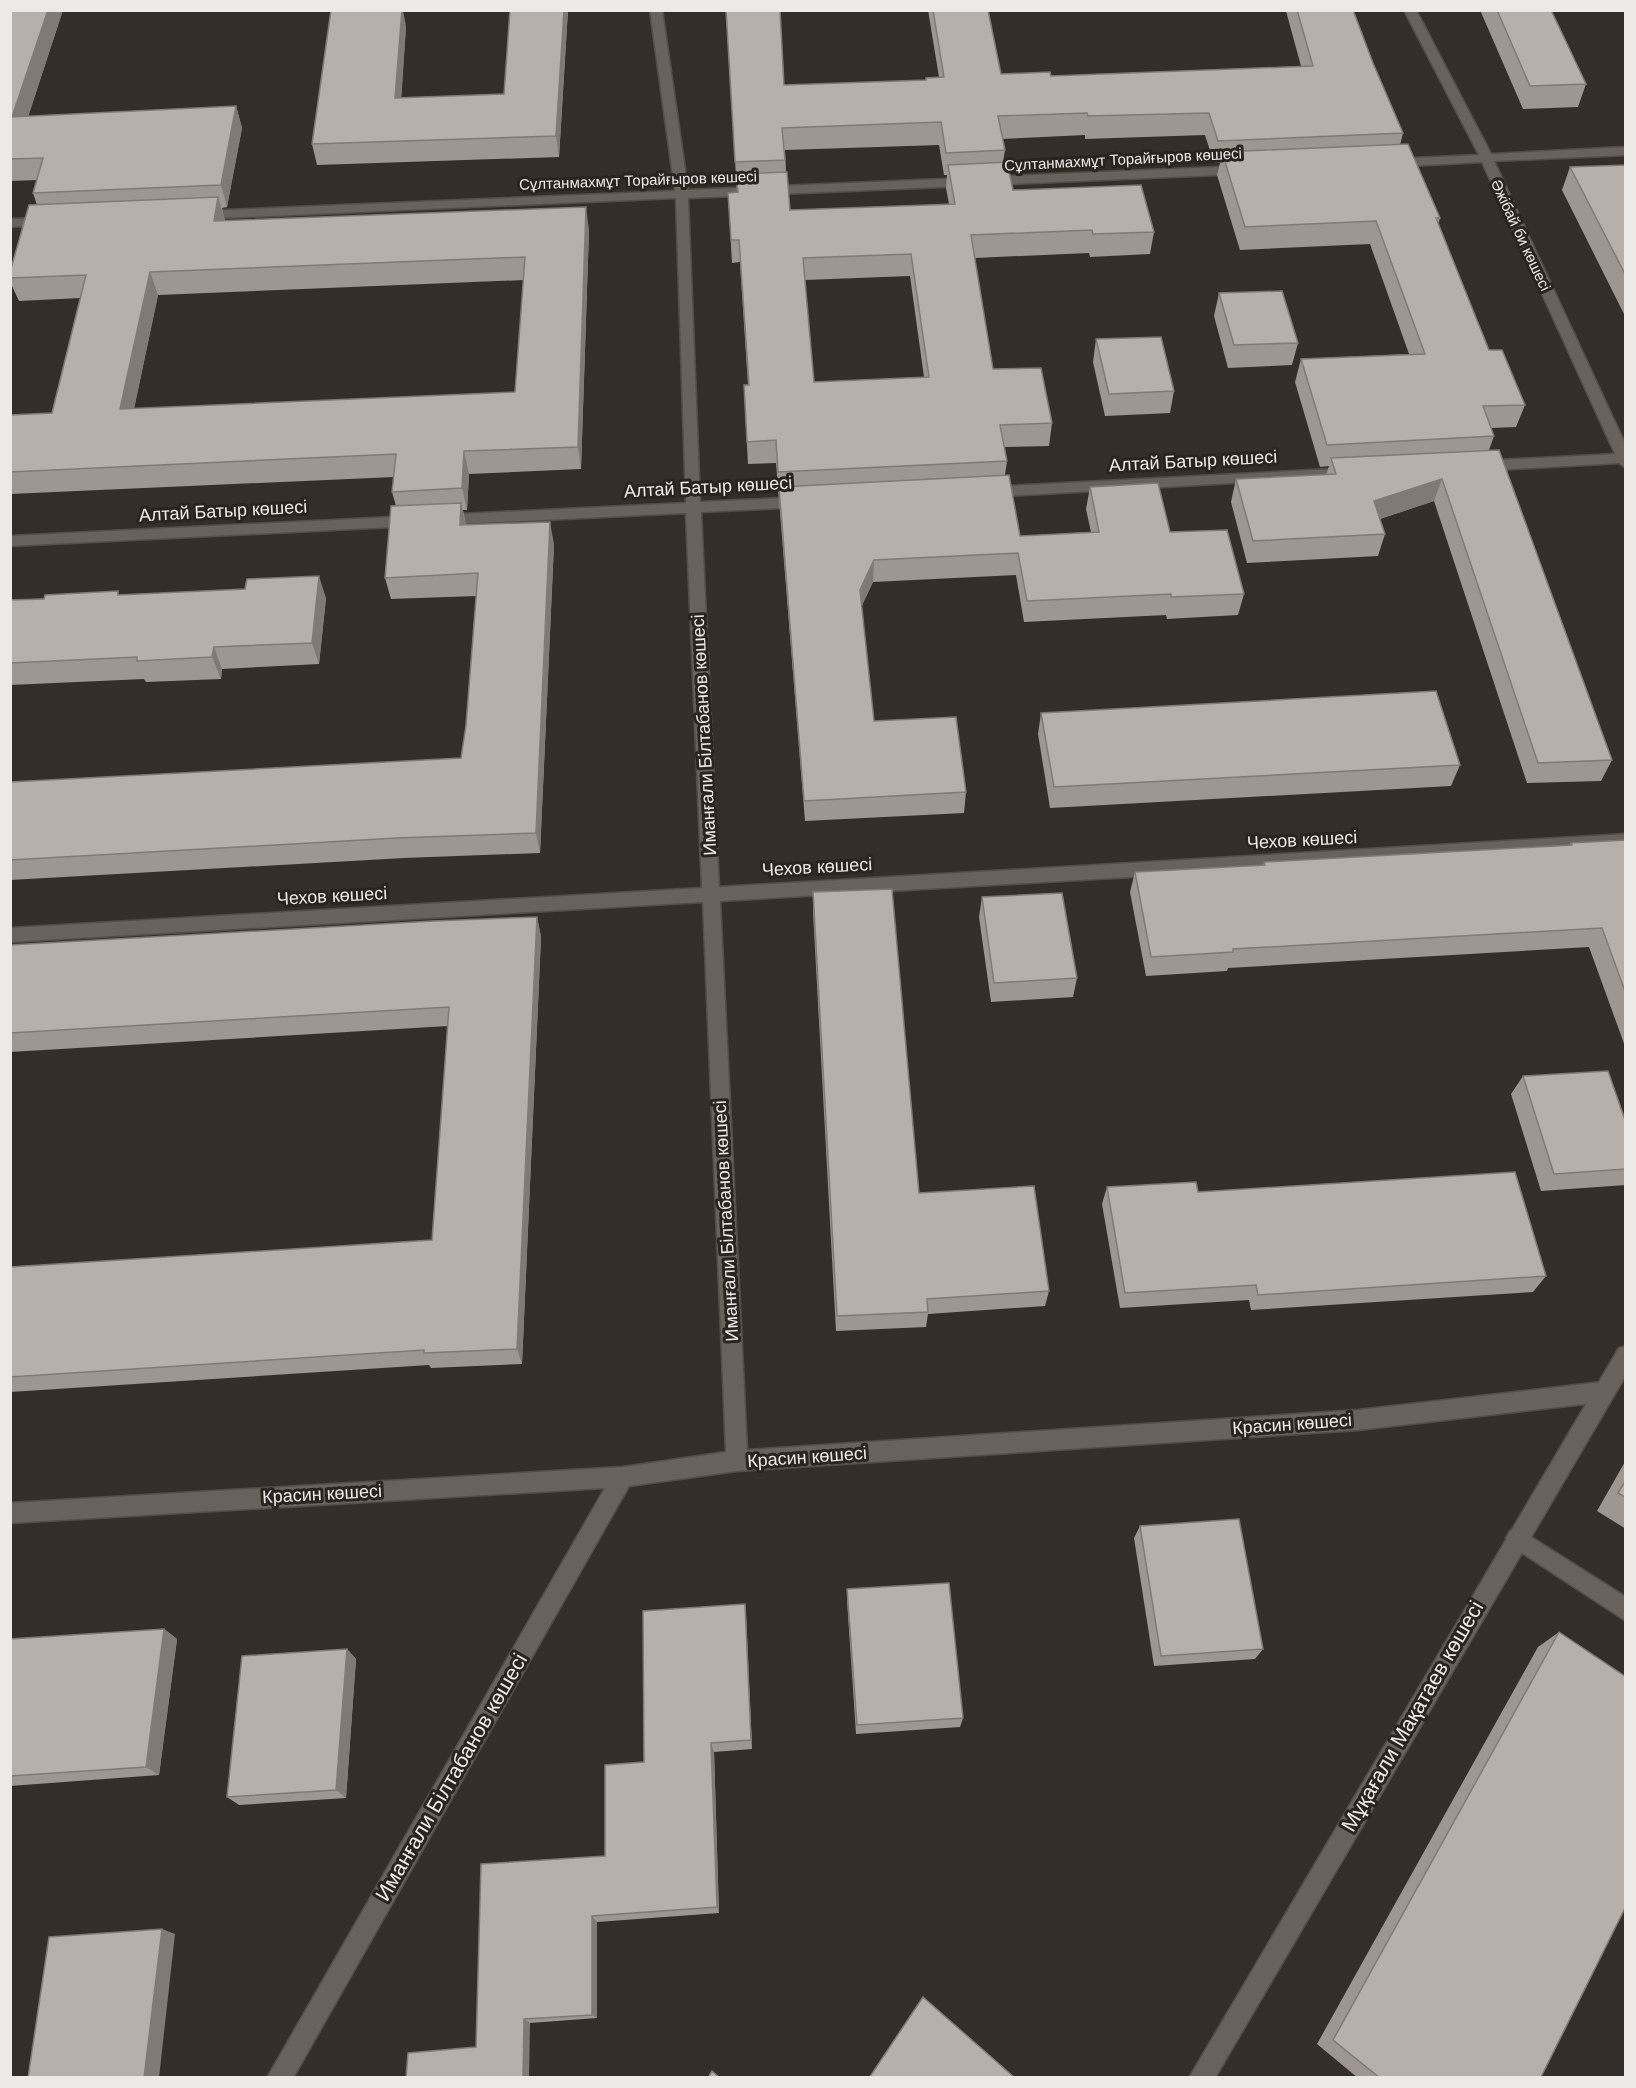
<svg xmlns="http://www.w3.org/2000/svg" width="1636" height="2088" viewBox="0 0 1636 2088" font-family="Helvetica,sans-serif">
<style>
.lines{fill:none;stroke-linecap:round;stroke-linejoin:round}
.street-casing{stroke:#524d49;stroke-width:3}
.secondary-casing{stroke:#524d49;stroke-width:3}
.street{fill:#68615c;fill-rule:evenodd}
.secondary{fill:#68615c;fill-rule:evenodd}
.wall{fill:#9d9691;fill-rule:evenodd}
.shaded-wall{fill:#807a76}
.building{fill:#b7afa9;stroke:#807a76;stroke-width:1.5;fill-rule:evenodd}
.labels{text-anchor:middle;dominant-baseline:central;stroke-width:6;stroke-linejoin:round;paint-order:stroke}
.far-street-label{font-size:15px;fill:#ede9e6;stroke:#2a2420}
.street-label{font-size:18px;fill:#ede9e6;stroke:#2a2420}
.near-street-label{font-size:21px;fill:#ede9e6;stroke:#2a2420}
</style>
<rect width="100%" height="100%" fill="#342e2a"/>
<g class="lines">
<defs>
<path id="street" d="M 650,10 L 662,10 L 688,190 L 1241,166 L 1247,170 L 1241,174 L 688,198 L 700,502 L 803,497 L 810,502 L 803,507 L 701,512 L 719,887 L 1626,834 L 1626,848 L 720,901 L 747,1450 L 1358,1410 L 1602,1382 L 1609,1385 L 1612,1392 L 1609,1399 L 1602,1402 L 1358,1430 L 737,1471 L 629,1486 L 293,2078 L 267,2078 L 605,1488 L 10,1523 L 10,1503 L 623,1467 L 726,1452 L 703,902 L 10,942 L 10,928 L 702,888 L 686,513 L 441,525 L 434,520 L 441,515 L 686,503 L 676,198 L 201,219 L 195,215 L 201,211 L 675,191 Z
M 1404,10 L 1416,10 L 1491,154 L 1626,147 L 1626,155 L 1494,161 L 1626,446 L 1626,468 L 1619,463 L 1480,471 L 1473,466 L 1480,461 L 1615,454 L 1482,162 L 1391,167 L 1385,163 L 1391,159 L 1479,155 Z
M 48,218 L 54,222 L 53,225 L 10,227 L 10,219 Z
M 1351,468 L 1358,473 L 1356,476 L 989,497 L 982,492 L 989,487 Z
M 413,516 L 420,521 L 413,526 L 10,546 L 10,536 Z
M 1517,1528 L 1626,1597 L 1626,1621 L 1510,1545 L 1506,1538 L 1510,1531 Z"/>
<path id="secondary" d="M 1626,1346 L 1626,1375 L 1215,2078 L 1189,2078 L 1619,1348 Z"/>
</defs>
<!-- street casing -->
<use href="#street" class="street-casing"/>
<!-- secondary casing -->
<use href="#secondary" class="secondary-casing"/>
<!-- street -->
<use href="#street" class="street"/>
<!-- secondary -->
<use href="#secondary" class="secondary"/>
</g>
<!-- wall -->
<path class="wall" d="M 10,10 L 63,10 L 28,116 L 236,106 L 242,128 L 227,207 L 222,208 L 225,221 L 589,230 L 581,469 L 469,474 L 467,510 L 463,510 L 466,525 L 554,544 L 540,853 L 404,858 L 10,880 L 10,782 L 461,758 L 466,725 L 476,596 L 391,599 L 385,578 L 396,506 L 392,492 L 394,477 L 10,494 L 10,415 L 52,413 L 80,298 L 19,301 L 10,282 L 10,278 L 37,205 L 33,193 L 37,180 L 10,181 ZM 524,280 L 515,392 L 134,409 L 158,295 Z
M 510,10 L 568,10 L 559,157 L 317,165 L 312,144 L 406,26 L 401,98 L 504,94 Z
M 726,10 L 784,85 L 926,81 L 926,78 L 939,77 L 928,10 L 988,10 L 1001,74 L 1051,76 L 1301,66 L 1286,11 L 1282,10 L 1353,10 L 1373,63 L 1403,133 L 1400,145 L 1440,218 L 1438,224 L 1489,350 L 1525,405 L 1516,427 L 1491,428 L 1494,436 L 1489,450 L 1612,760 L 1601,781 L 1527,783 L 1434,501 L 1380,519 L 1385,534 L 1378,556 L 1247,563 L 1231,502 L 1236,479 L 1326,475 L 1329,466 L 1320,467 L 1295,382 L 1301,359 L 1409,354 L 1370,244 L 1240,250 L 1217,175 L 1220,163 L 1214,163 L 1205,135 L 1085,139 L 1085,135 L 1002,139 L 1005,150 L 1003,162 L 1013,190 L 1154,232 L 1150,254 L 1090,257 L 1089,253 L 975,258 L 993,369 L 1052,423 L 1049,446 L 1004,447 L 1007,461 L 1005,475 L 1020,536 L 1091,532 L 1086,509 L 1090,487 L 1170,532 L 1244,594 L 1238,615 L 1167,619 L 1166,615 L 1024,622 L 1016,575 L 873,582 L 861,607 L 874,721 L 966,792 L 964,813 L 805,821 L 776,463 L 748,464 L 745,408 L 748,385 L 740,262 L 732,263 L 728,193 L 737,193 ZM 939,145 L 944,175 L 947,175 L 946,188 L 949,204 L 790,210 L 786,172 L 785,150 ZM 910,276 L 924,377 L 814,382 L 805,280 Z
M 1480,10 L 1551,10 L 1586,84 L 1578,107 L 1523,109 Z
M 1626,165 L 1626,318 L 1562,190 L 1570,167 Z
M 1219,293 L 1298,343 L 1292,365 L 1228,368 L 1214,316 Z
M 1096,339 L 1174,391 L 1170,413 L 1105,416 L 1093,362 Z
M 120,595 L 326,598 L 319,664 L 222,669 L 221,679 L 146,682 L 144,679 L 10,685 L 10,600 Z
M 1041,713 L 1460,765 L 1451,786 L 1050,808 L 1038,734 Z
M 1626,840 L 1626,1049 L 1589,947 L 1228,968 L 1227,971 L 1146,976 L 1130,892 L 1135,872 L 1263,865 L 1264,862 L 1569,846 L 1571,843 Z
M 813,892 L 919,1193 L 1049,1291 L 1045,1306 L 928,1314 L 926,1327 L 836,1331 L 813,912 Z
M 982,897 L 1077,978 L 1073,997 L 991,1002 L 979,917 Z
M 537,917 L 541,937 L 522,1364 L 431,1368 L 429,1365 L 10,1392 L 10,1267 L 432,1240 L 448,1026 L 10,1052 L 10,945 Z
M 1523,1076 L 1626,1123 L 1626,1185 L 1541,1191 L 1511,1094 Z
M 1107,1187 L 1198,1192 L 1546,1276 L 1533,1292 L 1251,1310 L 1249,1300 L 1120,1308 L 1102,1204 Z
M 1626,1460 L 1626,1529 L 1597,1511 Z
M 1140,1526 L 1263,1649 L 1255,1659 L 1154,1666 L 1134,1538 Z
M 847,1589 L 963,1718 L 960,1727 L 856,1734 L 847,1600 Z
M 746,1615 L 752,1749 L 714,1752 L 719,1913 L 597,1922 L 597,2018 L 530,2023 L 476,2047 L 605,1856 L 644,1762 Z
M 164,1629 L 177,1639 L 159,1775 L 10,1786 L 10,1639 Z
M 1559,1632 L 1541,2077 L 1542,2078 L 1358,2078 L 1317,2044 L 1538,1647 Z
M 347,1649 L 356,1659 L 346,1798 L 239,1805 L 227,1797 Z"/>
<!-- shaded-wall -->
<path class="shaded-wall" d="M 48,10 L 63,10 L 21,139 L 12,117 Z
M 402,10 L 403,10 L 406,26 L 400,120 L 395,98 Z
M 564,10 L 568,10 L 559,157 L 556,136 Z
M 236,106 L 242,128 L 227,207 L 221,185 Z
M 218,197 L 225,220 L 221,244 L 214,221 Z
M 586,207 L 589,230 L 581,469 L 578,447 Z
M 150,272 L 158,295 L 129,432 L 120,409 Z
M 464,451 L 469,474 L 467,510 L 462,488 Z
M 1442,479 L 1434,501 L 1367,523 L 1374,501 Z
M 461,503 L 466,525 L 460,525 Z
M 550,522 L 554,544 L 540,853 L 536,833 Z
M 874,560 L 873,582 L 859,612 L 860,590 Z
M 319,576 L 326,598 L 319,664 L 312,643 Z
M 214,647 L 222,669 L 221,679 L 212,657 Z
M 537,917 L 541,937 L 522,1364 L 517,1349 Z
M 745,1604 L 746,1615 L 752,1749 L 751,1740 Z
M 164,1629 L 177,1639 L 159,1775 L 146,1767 Z
M 347,1649 L 356,1659 L 346,1798 L 336,1790 Z
M 711,1743 L 714,1752 L 719,1913 L 717,1907 Z
M 592,1916 L 597,1922 L 597,2018 L 592,2015 Z
M 162,1929 L 175,1934 L 159,2078 L 144,2078 Z
M 524,2019 L 530,2023 L 529,2078 L 523,2078 Z"/>
<!-- building -->
<path class="building" d="M 10,10 L 48,10 L 12,117 L 236,106 L 221,185 L 33,193 L 43,158 L 10,159 Z
M 331,10 L 402,10 L 395,98 L 504,94 L 510,10 L 564,10 L 556,136 L 312,144 Z
M 726,10 L 780,10 L 784,85 L 926,80 L 926,78 L 944,77 L 933,10 L 988,10 L 1001,74 L 1050,72 L 1051,76 L 1313,66 L 1297,10 L 1353,10 L 1373,63 L 1403,133 L 1218,141 L 1209,113 L 1088,116 L 1087,113 L 998,116 L 1005,150 L 946,153 L 941,122 L 782,128 L 785,160 L 735,162 Z
M 1497,10 L 1551,10 L 1586,84 L 1530,86 Z
M 1408,144 L 1440,218 L 1436,218 L 1489,350 L 1502,350 L 1525,405 L 1483,406 L 1494,436 L 1327,445 L 1301,359 L 1425,354 L 1376,221 L 1245,227 L 1222,152 Z
M 1007,162 L 1013,190 L 1141,185 L 1154,232 L 1093,234 L 1092,230 L 971,235 L 993,369 L 1041,368 L 1052,423 L 1000,425 L 1007,461 L 778,472 L 776,440 L 747,442 L 744,385 L 749,385 L 739,240 L 731,240 L 728,193 L 738,192 L 736,174 L 787,172 L 790,210 L 955,204 L 948,165 ZM 911,254 L 929,377 L 814,382 L 803,258 Z
M 1626,165 L 1626,276 L 1570,167 Z
M 218,197 L 214,221 L 586,207 L 578,447 L 464,451 L 462,488 L 392,492 L 396,454 L 10,472 L 10,415 L 52,413 L 86,275 L 10,278 L 10,272 L 29,205 ZM 525,257 L 515,392 L 120,409 L 150,272 Z
M 1282,291 L 1298,343 L 1234,345 L 1219,293 Z
M 1161,337 L 1174,391 L 1109,394 L 1096,339 Z
M 1499,450 L 1612,760 L 1538,763 L 1442,479 L 1374,501 L 1385,534 L 1253,541 L 1236,479 L 1336,474 L 1331,458 Z
M 1009,475 L 1020,536 L 1099,532 L 1090,487 L 1158,483 L 1170,532 L 1227,530 L 1244,594 L 1171,597 L 1171,594 L 1027,601 L 1018,553 L 874,560 L 860,590 L 874,721 L 956,717 L 966,792 L 804,801 L 779,487 Z
M 461,503 L 460,525 L 550,522 L 536,833 L 397,838 L 10,860 L 10,782 L 461,758 L 466,725 L 478,573 L 385,578 L 391,506 Z
M 319,576 L 312,643 L 214,647 L 212,657 L 137,661 L 137,657 L 10,663 L 10,600 L 44,599 L 45,595 L 118,591 L 118,595 L 245,589 L 247,579 Z
M 1436,691 L 1460,765 L 1054,787 L 1041,713 Z
M 1626,840 L 1626,994 L 1602,928 L 1233,949 L 1233,952 L 1151,957 L 1135,872 L 1265,865 L 1264,862 L 1572,845 L 1571,843 Z
M 892,889 L 919,1193 L 1034,1186 L 1049,1291 L 927,1299 L 928,1312 L 837,1316 L 813,892 Z
M 1062,893 L 1077,978 L 994,983 L 982,897 Z
M 537,917 L 517,1349 L 424,1353 L 424,1350 L 10,1377 L 10,1267 L 432,1240 L 449,1007 L 10,1033 L 10,945 L 433,921 Z
M 1608,1071 L 1626,1123 L 1626,1169 L 1554,1174 L 1523,1076 Z
M 1515,1172 L 1546,1276 L 1258,1295 L 1256,1285 L 1125,1293 L 1107,1187 L 1196,1182 L 1198,1192 Z
M 1626,1480 L 1626,1498 L 1618,1493 Z
M 1239,1519 L 1263,1649 L 1161,1656 L 1140,1526 Z
M 949,1583 L 963,1718 L 857,1725 L 847,1589 Z
M 745,1604 L 751,1740 L 711,1743 L 717,1907 L 592,1916 L 592,2015 L 524,2019 L 523,2078 L 406,2078 L 408,2053 L 476,2047 L 481,1864 L 605,1856 L 605,1765 L 644,1762 L 643,1611 Z
M 164,1629 L 146,1767 L 10,1776 L 10,1639 Z
M 1559,1632 L 1626,1677 L 1626,1906 L 1541,2077 L 1542,2078 L 1380,2078 L 1333,2040 Z
M 347,1649 L 336,1790 L 227,1797 L 242,1656 Z
M 162,1929 L 144,2078 L 28,2078 L 49,1937 Z
M 923,1997 L 1015,2078 L 869,2078 Z
M 712,2071 L 720,2078 L 708,2078 Z"/>
<g class="labels">
<!-- far-street labels -->
<g class="far-street-label">
<text transform="translate(1123 159) rotate(-3)">Сұлтанмахмұт Торайғыров көшесі</text>
<text transform="translate(638 180) rotate(-2)">Сұлтанмахмұт Торайғыров көшесі</text>
<text transform="translate(1521 235) rotate(65)">Әжібай би көшесі</text>
</g>
<!-- street labels -->
<g class="street-label">
<text transform="translate(1193 461) rotate(-3)">Алтай Батыр көшесі</text>
<text transform="translate(708 487) rotate(-3)">Алтай Батыр көшесі</text>
<text transform="translate(223 511) rotate(-3)">Алтай Батыр көшесі</text>
<text transform="translate(704 735) rotate(-93)">Иманғали Білтабанов көшесі</text>
<text transform="translate(1302 840) rotate(-3)">Чехов көшесі</text>
<text transform="translate(817 867) rotate(-3)">Чехов көшесі</text>
<text transform="translate(332 896) rotate(-3)">Чехов көшесі</text>
<text transform="translate(726 1221) rotate(-93)">Иманғали Білтабанов көшесі</text>
<text transform="translate(1292 1424) rotate(-4)">Красин көшесі</text>
<text transform="translate(807 1457) rotate(-4)">Красин көшесі</text>
<text transform="translate(322 1494) rotate(-3)">Красин көшесі</text>
</g>
<!-- near-street labels -->
<g class="near-street-label">
<text transform="translate(1412 1716) rotate(-60)">Мұқағали Мақатаев көшесі</text>
<text transform="translate(451 1777) rotate(-60)">Иманғали Білтабанов көшесі</text>
</g>
</g>
<!-- border -->
<rect width="1636" height="2088" fill="none" stroke="#ede9e6" stroke-width="24"/>
</svg>
